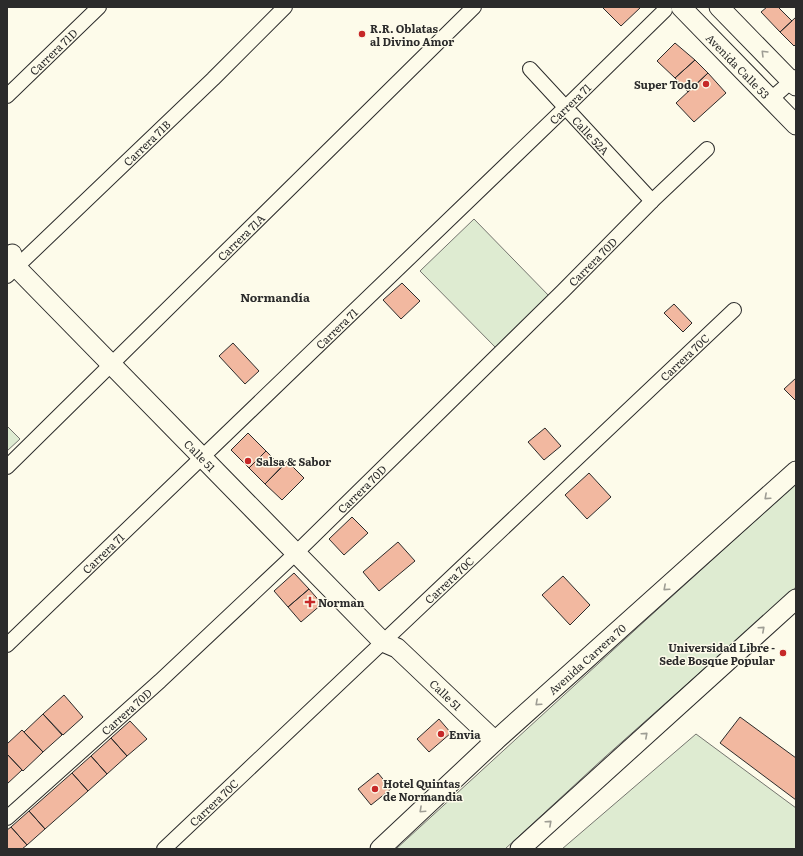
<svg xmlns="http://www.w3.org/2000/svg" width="803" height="856" viewBox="0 0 803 856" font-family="Literata,serif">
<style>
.green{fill:#deebd1;stroke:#74746e}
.building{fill:#f2b8a0;stroke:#2b2b2b}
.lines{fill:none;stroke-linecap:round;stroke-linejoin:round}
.street-casing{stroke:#2b2b2b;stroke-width:16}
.secondary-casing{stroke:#2b2b2b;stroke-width:21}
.street{stroke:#fdfbea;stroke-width:14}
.secondary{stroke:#fdfbea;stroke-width:19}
.oneway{stroke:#9e9d94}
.poi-dot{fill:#c62828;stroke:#fdfbea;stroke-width:1.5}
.labels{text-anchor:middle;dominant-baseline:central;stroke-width:3;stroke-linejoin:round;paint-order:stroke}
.poi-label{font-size:11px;font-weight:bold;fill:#2b2b2b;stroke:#fdfbea;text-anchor:start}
.street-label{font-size:11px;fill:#2b2b2b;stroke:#fdfbea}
.neighbourhood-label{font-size:12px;font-weight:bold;fill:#2b2b2b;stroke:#fdfbea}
</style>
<rect width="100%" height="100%" fill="#fdfbea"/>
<!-- green -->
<path class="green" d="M 474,219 L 552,299 L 499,351 L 420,271 Z
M 7,426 L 20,439 L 7,451 Z
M 796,484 L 796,587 L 605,757 L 505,849 L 396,849 L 647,619 Z
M 696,734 L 796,808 L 796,849 L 562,849 Z"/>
<!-- building -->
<path class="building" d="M 604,7 L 641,7 L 621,26 L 603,8 Z
M 767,7 L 778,7 L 792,21 L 780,32 L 761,12 Z
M 796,17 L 796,44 L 794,46 L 780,32 Z
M 675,43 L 695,60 L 675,78 L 657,61 Z
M 695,60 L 708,73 L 688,92 L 675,78 Z
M 708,73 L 726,93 L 694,122 L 676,103 Z
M 402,283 L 420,301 L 401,319 L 383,300 Z
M 674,304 L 692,323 L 683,332 L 664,313 Z
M 233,343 L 259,371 L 245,384 L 219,356 Z
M 796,378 L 796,401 L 784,389 Z
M 545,428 L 561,446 L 544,460 L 528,442 Z
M 248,433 L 266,451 L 249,468 L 231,450 Z
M 266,451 L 282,467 L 265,484 L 249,468 Z
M 287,461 L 304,478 L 282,500 L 265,484 Z
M 589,473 L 611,497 L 587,519 L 565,495 Z
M 352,517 L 368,533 L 344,555 L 329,539 Z
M 398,542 L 415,561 L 379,591 L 363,572 Z
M 294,573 L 309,589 L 288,607 L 274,591 Z
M 563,576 L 590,605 L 570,625 L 542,595 Z
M 309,589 L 322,604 L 301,622 L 288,607 Z
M 64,695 L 83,717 L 63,735 L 43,714 Z
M 43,714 L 62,735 L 43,752 L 24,732 Z
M 740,717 L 796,758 L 796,800 L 720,743 Z
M 439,719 L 451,733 L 429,752 L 417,739 Z
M 130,721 L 147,739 L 127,756 L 111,738 Z
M 22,730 L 43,752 L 23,771 L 7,754 L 7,744 Z
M 111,738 L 127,756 L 107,774 L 91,756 Z
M 7,754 L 22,770 L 7,784 Z
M 91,756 L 107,774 L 88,791 L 72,773 Z
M 72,773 L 88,791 L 45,829 L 29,811 Z
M 378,773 L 391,789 L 371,805 L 358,789 Z
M 29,811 L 45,829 L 27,845 L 11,827 Z
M 11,827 L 27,845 L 22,849 L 7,849 L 7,830 Z"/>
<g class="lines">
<defs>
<g id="street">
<path id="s1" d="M 530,69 L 652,201"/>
<path id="s2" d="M 7,96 L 99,7"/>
<path d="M 771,99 L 796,77"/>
<path id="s3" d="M 7,276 L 213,79 L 285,7"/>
<path id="s4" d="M 7,467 L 474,7"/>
<path id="s5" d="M 7,645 L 566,107 L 665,10"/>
<path id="s6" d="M 7,818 L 160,681 L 296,553 L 563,291 L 652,201 L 707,149"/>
<path id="s7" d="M 164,849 L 734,310"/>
</g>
<g id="secondary">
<path id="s8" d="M 681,7 L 796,125"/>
<path d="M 719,7 L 796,86"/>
<path id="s9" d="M 12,254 L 16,267 L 383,642 L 397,648 L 495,741"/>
<path id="s10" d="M 380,849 L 495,741 L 796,471"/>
<path d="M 520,849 L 796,599"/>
</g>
</defs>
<!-- street casing -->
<use href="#street" class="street-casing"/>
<!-- secondary casing -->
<use href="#secondary" class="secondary-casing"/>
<!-- street -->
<use href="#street" class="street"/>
<!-- secondary -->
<use href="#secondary" class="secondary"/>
</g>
<!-- one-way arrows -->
<defs><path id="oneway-chevron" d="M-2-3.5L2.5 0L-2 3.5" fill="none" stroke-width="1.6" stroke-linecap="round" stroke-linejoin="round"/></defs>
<g class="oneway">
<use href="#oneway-chevron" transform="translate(764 53) rotate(-135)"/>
<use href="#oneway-chevron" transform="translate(767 497) rotate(138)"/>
<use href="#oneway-chevron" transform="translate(666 588) rotate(138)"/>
<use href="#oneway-chevron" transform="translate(762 629) rotate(-42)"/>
<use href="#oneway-chevron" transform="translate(538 703) rotate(138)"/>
<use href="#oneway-chevron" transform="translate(645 735) rotate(-42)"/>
<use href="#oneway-chevron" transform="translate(422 810) rotate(137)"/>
<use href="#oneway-chevron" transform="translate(549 823) rotate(-42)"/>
</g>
<!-- markers -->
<g class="poi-dot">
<circle cx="362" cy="34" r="4"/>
<circle cx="706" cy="84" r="4"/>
<circle cx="248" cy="461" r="4"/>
<path d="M308 596h4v4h4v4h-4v4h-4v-4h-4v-4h4z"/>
<circle cx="783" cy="653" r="4"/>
<circle cx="441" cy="734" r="4"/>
<circle cx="375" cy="789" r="4"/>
</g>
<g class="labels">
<!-- poi labels -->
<g class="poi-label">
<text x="370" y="28">R.R. Oblatas<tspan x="370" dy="13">al Divino Amor</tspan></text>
<text x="698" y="84" text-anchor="end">Super Todo</text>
<text x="256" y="461">Salsa &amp; Sabor</text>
<text x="318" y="602">Norman</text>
<text x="775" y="647" text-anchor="end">Universidad Libre -<tspan x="775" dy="13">Sede Bosque Popular</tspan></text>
<text x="449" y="734">Envia</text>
<text x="383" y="783">Hotel Quintas<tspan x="383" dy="13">de Normandia</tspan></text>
</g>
<!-- street labels -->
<g class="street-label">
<text stroke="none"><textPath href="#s2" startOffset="64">Carrera 71D</textPath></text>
<text stroke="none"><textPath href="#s8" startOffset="82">Avenida Calle 53</textPath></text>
<text stroke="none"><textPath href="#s5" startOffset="781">Carrera 71</textPath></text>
<text stroke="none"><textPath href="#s1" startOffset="90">Calle 52A</textPath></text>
<text stroke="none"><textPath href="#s3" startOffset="193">Carrera 71B</textPath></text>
<text stroke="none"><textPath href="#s4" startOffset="328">Carrera 71A</textPath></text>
<text stroke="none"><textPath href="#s6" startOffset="808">Carrera 70D</textPath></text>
<text stroke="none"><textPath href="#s5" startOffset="457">Carrera 71</textPath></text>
<text stroke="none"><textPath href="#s7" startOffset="716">Carrera 70C</textPath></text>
<text stroke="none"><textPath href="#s9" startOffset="277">Calle 51</textPath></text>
<text stroke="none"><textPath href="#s6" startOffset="484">Carrera 70D</textPath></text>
<text stroke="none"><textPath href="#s5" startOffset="133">Carrera 71</textPath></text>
<text stroke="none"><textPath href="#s7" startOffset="392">Carrera 70C</textPath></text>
<text stroke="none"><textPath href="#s10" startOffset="281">Avenida Carrera 70</textPath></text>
<text stroke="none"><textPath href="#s9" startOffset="621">Calle 51</textPath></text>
<text stroke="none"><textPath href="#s6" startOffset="160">Carrera 70D</textPath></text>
<text stroke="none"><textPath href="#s7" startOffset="68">Carrera 70C</textPath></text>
</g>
<!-- neighbourhood labels -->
<g class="neighbourhood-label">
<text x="275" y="297">Normandía</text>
</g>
</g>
<!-- border -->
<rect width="803" height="856" fill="none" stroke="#2b2b2b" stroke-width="16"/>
</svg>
